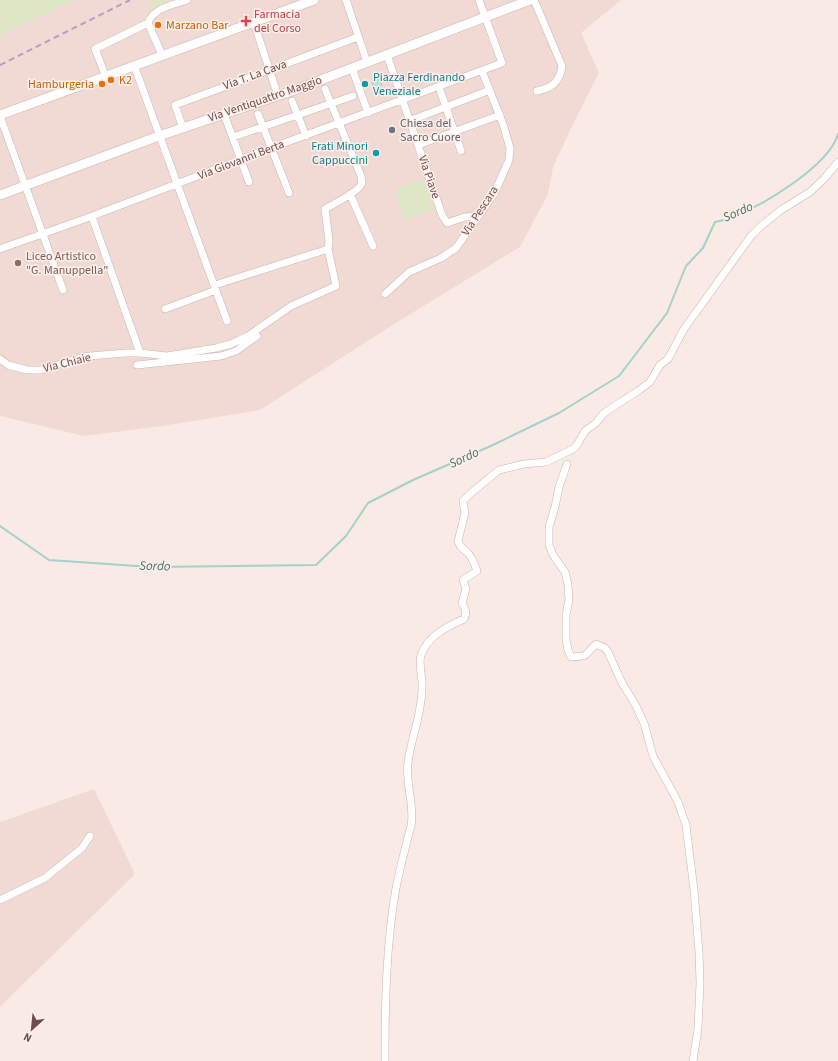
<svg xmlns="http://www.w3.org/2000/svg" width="838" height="1061" viewBox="0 0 838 1061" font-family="'Source Sans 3',sans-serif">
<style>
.residential{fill:#f1dad4}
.green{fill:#dde6c5}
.water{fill:#bbe1da;stroke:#a2d2c9}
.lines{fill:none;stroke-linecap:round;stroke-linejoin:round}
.stream{stroke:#a2d2c9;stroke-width:2}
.street-casing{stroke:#ccb2af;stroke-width:8}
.secondary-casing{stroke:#cfb0ad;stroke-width:10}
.street{stroke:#fff;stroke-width:7}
.secondary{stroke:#fff;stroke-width:9}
.rail{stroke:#aaa4c2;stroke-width:2;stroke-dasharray:6 4;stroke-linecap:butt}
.health-dot{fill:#e0444e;stroke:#fdefea;stroke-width:1.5}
.food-dot{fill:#e8710a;stroke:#fdefea;stroke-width:1.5}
.culture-dot{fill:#0f9aa8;stroke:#fdefea;stroke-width:1.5}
.worship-dot{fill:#6b7280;stroke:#fdefea;stroke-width:1.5}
.education-dot{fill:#8d6e63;stroke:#fdefea;stroke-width:1.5}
.labels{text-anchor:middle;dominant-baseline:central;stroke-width:3;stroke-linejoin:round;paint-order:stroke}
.health-label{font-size:12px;fill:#be3a42;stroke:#fdefea;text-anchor:start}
.food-label{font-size:12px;fill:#c56008;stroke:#fdefea;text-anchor:start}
.street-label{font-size:12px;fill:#704d4d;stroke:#fdefea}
.culture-label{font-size:12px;fill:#0d838f;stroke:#fdefea;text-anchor:start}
.worship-label{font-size:12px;fill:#5b616d;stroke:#fdefea;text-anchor:start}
.education-label{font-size:12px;fill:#785e54;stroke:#fdefea;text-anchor:start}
.water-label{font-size:13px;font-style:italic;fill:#42746c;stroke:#fdefea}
</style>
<rect width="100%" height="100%" fill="#faeae5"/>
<!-- residential -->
<path class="residential" d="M 0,0 L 621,0 L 581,33 L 599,73 L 576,118 L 553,167 L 548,194 L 520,247 L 399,321 L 260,410 L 162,426 L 84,436 L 0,416 Z
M 94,789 L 135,874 L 0,1007 L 0,822 Z"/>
<!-- green -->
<path class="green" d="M 0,0 L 73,0 L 0,36 Z
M 151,0 L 167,0 L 163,6 L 154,11 L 150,7 Z
M 423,179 L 434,209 L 405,220 L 394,190 Z"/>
<!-- water -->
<path class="water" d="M372.5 84a4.5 4.5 0 1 1 9 0a4.5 4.5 0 1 1-9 0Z"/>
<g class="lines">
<!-- stream -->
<path class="stream" d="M 0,526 L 49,560 L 151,567 L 316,565 L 346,536 L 368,503 L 413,480 L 493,445 L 559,413 L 619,376 L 667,313 L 686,266 L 703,248 L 715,222 C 721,221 728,219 733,217 C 763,205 829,166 838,134"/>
<defs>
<path id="street" d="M 346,0 L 367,62
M 534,0 L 562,66 C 560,82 552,88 537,91
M 148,23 C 153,8 173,5 187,0
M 254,23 L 278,96
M 387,55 L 442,215 L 447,223 L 465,217 L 478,216
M 134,65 L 227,321
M 352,68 L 368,113
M 104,76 L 104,72 L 95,49 L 148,23 L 162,55
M 439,87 L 461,151
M 292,101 L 306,136
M 224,114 L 249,182
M 258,114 L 289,193
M 0,116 L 63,290
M 409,121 L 490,90
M 183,128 L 175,105 L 358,37
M 233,137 L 353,96
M 418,145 L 500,115
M 350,194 L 373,246
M 92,217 L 140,353
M 0,249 L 87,218 L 287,142 L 502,63 L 479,0
M 215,285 L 328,249
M 385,294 L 409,272 L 441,258 L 456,248 L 494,194 L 509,160 L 510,148 L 503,124 L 482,71
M 165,309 L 216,290
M 0,359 L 8,365 L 27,370 L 41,370 L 73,360 L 90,356 L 126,353 L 140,353 L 167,356 L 216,348 L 231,344 L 248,336 L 291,306 L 336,286 L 328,249 L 329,240 L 325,209 C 333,204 359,192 362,183 C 362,182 361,177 361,176 L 325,89
M 137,365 L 221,356 L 236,351 L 257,336
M 567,464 L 559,487 L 555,507 L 549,527 L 549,545 L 553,555 L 565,572 L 568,585 L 569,600 L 566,615 L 566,640 L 568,650 L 571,657 C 591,656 583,656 596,644 L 605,648 L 608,652 L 622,683 L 635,704 L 644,723 L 653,756 L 678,802 L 686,825 L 694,890 L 699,952 L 700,983 L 698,1029 L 693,1061
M 0,900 L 45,878 L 82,848 L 90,836
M 385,1061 C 385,1004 386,945 396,888 C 399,873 403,856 407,841 C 408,836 410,831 411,826 C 415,805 405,784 408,763 C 411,738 422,714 422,688 C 423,679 418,663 421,655 C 428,636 446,627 464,619 C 467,613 466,609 462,603 L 466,589 L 463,580 L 477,571 L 474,563 L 471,557 L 468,553 L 460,546 L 458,541 L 465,513 L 463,501 L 471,493 L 499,470 L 524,464 L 546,462 L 573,449 L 577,445 L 585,431 L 596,423 L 603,414 L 616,405 L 638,391 L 650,382 L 660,365 L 668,359 L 684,329 L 751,236 L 761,226 L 781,210 L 810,192 L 824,179 L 838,162"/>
<path id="secondary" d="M 0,115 L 314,0
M 0,195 L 159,136 L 292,91 L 530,0"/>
</defs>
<!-- street casing -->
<use href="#street" class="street-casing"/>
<!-- secondary casing -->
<use href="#secondary" class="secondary-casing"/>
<!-- street -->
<use href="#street" class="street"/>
<!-- secondary -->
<use href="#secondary" class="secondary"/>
<!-- rail -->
<path class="rail" d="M 0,65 L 130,0"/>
</g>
<!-- markers -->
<path class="health-dot" d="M244 15h4v4h4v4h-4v4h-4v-4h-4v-4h4z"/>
<g class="food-dot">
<circle cx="158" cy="25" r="4"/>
<circle cx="111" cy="80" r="4"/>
<circle cx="102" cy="84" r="4"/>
</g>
<g class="culture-dot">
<circle cx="365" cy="84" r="4"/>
<circle cx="376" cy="153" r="4"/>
</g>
<circle class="worship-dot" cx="392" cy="130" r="4"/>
<circle class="education-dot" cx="18" cy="263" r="4"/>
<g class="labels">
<!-- health labels -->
<g class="health-label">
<text x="254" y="14">Farmacia<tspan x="254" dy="14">del Corso</tspan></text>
</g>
<!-- food labels -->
<g class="food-label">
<text x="166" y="25">Marzano Bar</text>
<text x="119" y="80">K2</text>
<text x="94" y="84" text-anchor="end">Hamburgeria</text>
</g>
<!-- street labels -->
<g class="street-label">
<text transform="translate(255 75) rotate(-20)">Via T. La Cava</text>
<text transform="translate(265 99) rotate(-19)">Via Ventiquattro Maggio</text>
<text transform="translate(241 160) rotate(-21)">Via Giovanni Berta</text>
<text transform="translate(429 177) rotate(71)">Via Piave</text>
<text transform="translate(480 211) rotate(-57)">Via Pescara</text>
<text transform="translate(67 363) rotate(-14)">Via Chiaie</text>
</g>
<!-- culture labels -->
<g class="culture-label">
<text x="373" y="77">Piazza Ferdinando<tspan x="373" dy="14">Veneziale</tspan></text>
<text x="368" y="146" text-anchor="end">Frati Minori<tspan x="368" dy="14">Cappuccini</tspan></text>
</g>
<!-- worship labels -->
<g class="worship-label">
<text x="400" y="123">Chiesa del<tspan x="400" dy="14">Sacro Cuore</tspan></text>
</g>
<!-- education labels -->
<g class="education-label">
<text x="26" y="256">Liceo Artistico<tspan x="26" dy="14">"G. Manuppella"</tspan></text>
</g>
<!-- water labels -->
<g class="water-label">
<text transform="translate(738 212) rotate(-24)">Sordo</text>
<text transform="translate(464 458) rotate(-25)">Sordo</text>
<text transform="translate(155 566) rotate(1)">Sordo</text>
</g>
</g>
<!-- north arrow -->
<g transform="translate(32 1029) rotate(207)" stroke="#fdefea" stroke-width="3" paint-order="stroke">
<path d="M0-3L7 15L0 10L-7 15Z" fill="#704d4d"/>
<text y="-6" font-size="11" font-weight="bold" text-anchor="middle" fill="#704d4d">N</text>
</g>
</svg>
